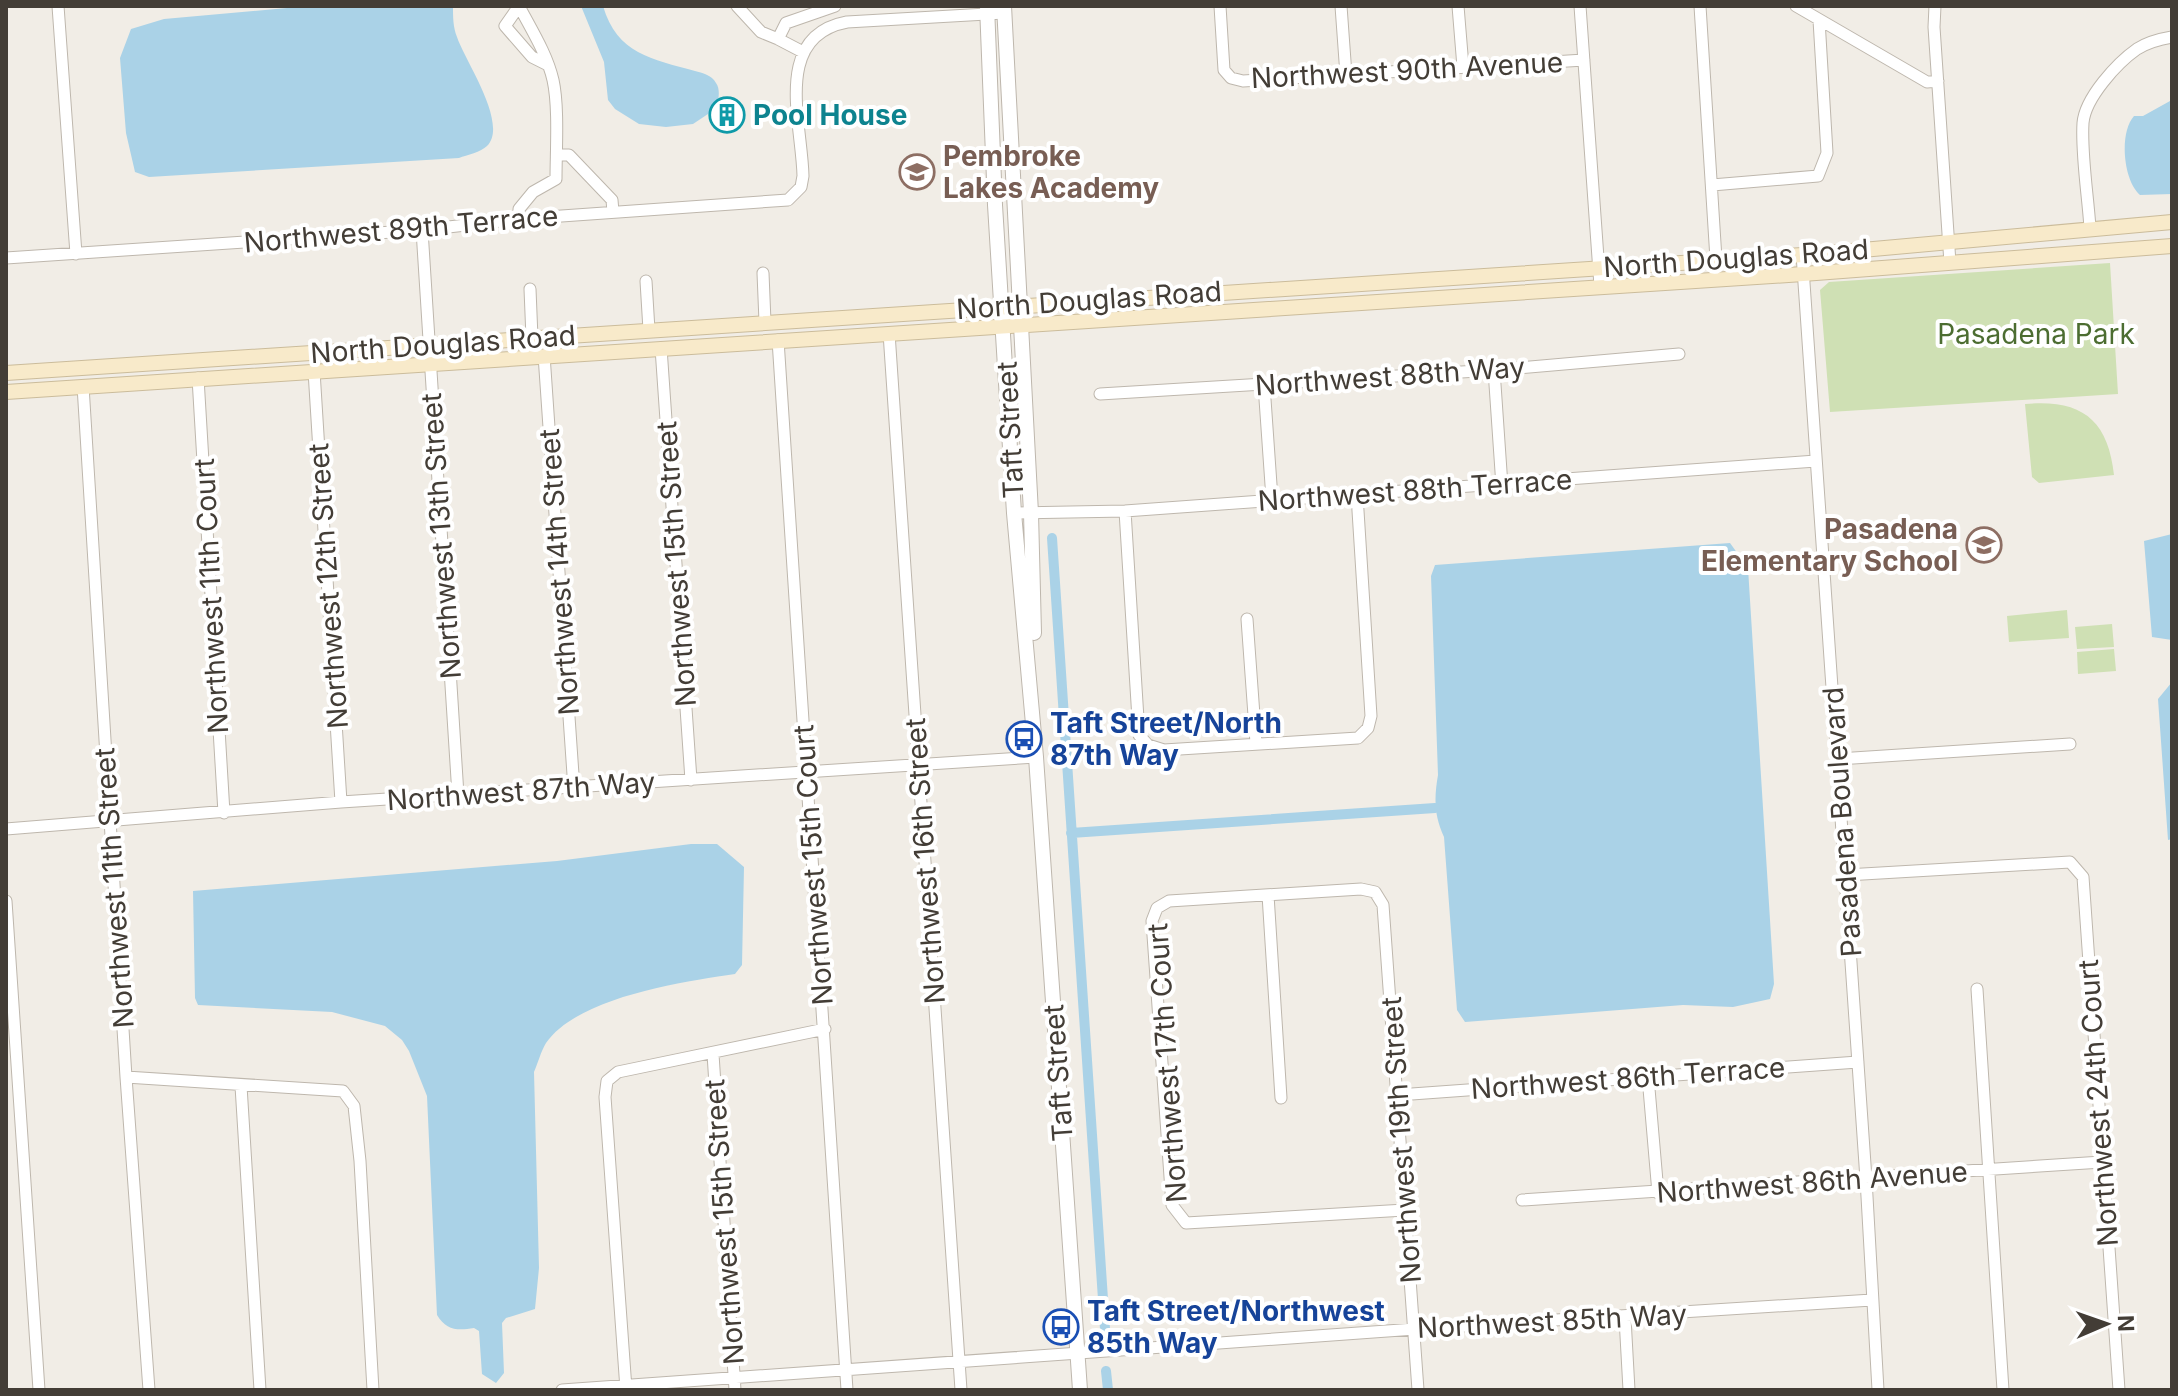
<svg xmlns="http://www.w3.org/2000/svg" width="2178" height="1396" viewBox="0 0 2178 1396" font-family="Inter,sans-serif">
<style>
.green{fill:#cfe0b4}
.water{fill:#aad2e7}
.lines{fill:none;stroke-linecap:round;stroke-linejoin:round}
.canal{stroke:#aad2e7;stroke-width:10}
.minor-casing{stroke:#beb7ad;stroke-width:13}
.tertiary-casing{stroke:#beb7ad;stroke-width:16}
.secondary-casing{stroke:#cbbc9b;stroke-width:16}
.minor{stroke:#fff;stroke-width:11}
.tertiary{stroke:#fff;stroke-width:14}
.secondary{stroke:#f8eaca;stroke-width:14}
.labels{text-anchor:middle;dominant-baseline:central;stroke-width:8;stroke-linejoin:round;paint-order:stroke}
.street-label{font-size:28px;fill:#433d36;stroke:#fff}
.culture-label{font-size:28px;font-weight:bold;fill:#0d838f;stroke:#fff;text-anchor:start}
.education-label{font-size:28px;font-weight:bold;fill:#785e54;stroke:#fff;text-anchor:start}
.park-label{font-size:28px;fill:#4c6d31;stroke:#fff}
.transit-label{font-size:28px;font-weight:bold;fill:#164399;stroke:#fff;text-anchor:start}
</style>
<rect width="100%" height="100%" fill="#f1ede6"/>
<!-- green -->
<path class="green" d="M 2110,263 L 2118,394 L 1830,412 L 1820,290 L 1829,282 Z
M 2025,404 C 2081,399 2108,419 2114,475 L 2039,483 L 2032,477 Z
M 2067,610 L 2069,638 L 2009,642 L 2007,616 Z
M 2112,624 L 2114,647 L 2077,649 L 2075,627 Z
M 2114,649 L 2116,671 L 2078,674 L 2077,652 Z"/>
<!-- water -->
<path class="water" d="M 309,6 L 453,6 C 453,17 453,27 457,37 C 465,61 509,124 487,146 C 481,152 467,155 459,158 L 149,177 L 135,172 L 126,133 L 120,58 L 131,29 L 164,19 Z
M 581,6 L 603,6 C 617,54 652,59 695,71 C 702,73 712,75 716,83 C 721,90 718,100 717,108 L 693,124 L 666,127 L 639,124 L 615,109 L 608,100 L 604,62 Z
M 2172,79 L 2172,194 L 2140,195 C 2123,180 2119,133 2134,116 L 2143,116 L 2170,101 Z
M 2172,534 L 2172,640 L 2152,637 L 2144,541 Z
M 1730,543 L 1748,568 L 1774,984 L 1770,999 L 1733,1007 L 1683,1005 L 1465,1022 L 1457,1010 L 1444,837 C 1434,815 1434,798 1438,775 L 1431,576 L 1435,565 Z
M 2172,682 L 2172,839 L 2168,840 L 2158,699 Z
M 691,844 L 717,844 L 744,867 L 742,965 L 735,974 C 682,982 578,997 546,1043 C 541,1051 538,1063 534,1072 L 539,1268 L 535,1309 L 506,1318 L 502,1323 L 504,1373 L 496,1383 L 482,1374 L 479,1331 L 474,1328 C 457,1331 446,1330 437,1315 L 427,1096 L 409,1051 L 402,1040 L 385,1026 L 332,1012 L 198,1005 L 195,998 L 193,891 L 557,861 Z"/>
<g class="lines">
<!-- canal -->
<path class="canal" d="M 1052,538 L 1105,1329
M 1071,833 L 1435,808
M 1106,1371 L 1108,1390"/>
<defs>
<path id="minor" d="M 58,6 L 76,254
M 737,6 L 761,32 L 778,39 L 786,23 L 835,6
M 1220,6 L 1224,70 L 1231,78 L 1243,81 L 1584,60
M 1341,6 L 1346,75
M 1458,6 L 1463,67
M 1580,6 L 1600,286
M 1700,6 L 1716,259
M 1796,6 L 1927,82 L 1938,81
M 1935,6 L 1934,27 L 1950,263
M 778,39 L 803,52
M 557,155 L 569,155 L 612,200 L 613,212
M 1712,185 L 1818,176 L 1827,153 L 1819,20
M 519,219 L 519,209 L 533,192 L 556,179 C 556,151 559,107 553,80 C 547,54 531,29 519,6 L 505,26 L 532,57 L 546,64
M 2090,228 C 2088,196 2081,154 2083,123 C 2085,98 2117,63 2137,49 C 2148,42 2160,39 2172,37
M 422,230 L 458,795
M 1802,254 L 1866,1179 L 1878,1390
M 6,258 L 422,230 L 519,219 L 788,200 L 801,187 L 803,176 C 802,123 772,36 847,22 L 1004,13
M 763,273 L 765,322
M 646,281 L 649,330
M 530,289 L 532,338
M 889,333 L 961,1390
M 778,340 L 847,1390
M 661,348 L 691,780
M 544,355 L 574,789
M 1494,370 L 1502,486
M 314,371 L 341,802
M 198,378 L 224,813
M 1264,385 L 1272,499
M 83,386 L 126,1077 L 149,1390
M 1100,394 L 1494,370 L 1679,354
M 1125,511 L 1139,735 L 1148,745 L 1164,750 L 1358,738 L 1368,728 L 1371,716 L 1357,495
M 1014,513 L 1125,511 L 1816,461
M 1247,619 L 1256,743
M 1838,759 L 2070,744
M 6,829 L 341,802 L 1036,757
M 1846,875 L 2070,862 L 2083,877 L 2119,1390
M 1268,895 L 1281,1098
M 6,901 L 39,1390
M 1977,989 L 2003,1390
M 713,1054 L 735,1390
M 126,1077 L 343,1091 L 354,1106 L 360,1161 L 373,1390
M 1648,1077 L 1658,1193
M 241,1086 L 260,1390
M 1398,1095 L 1858,1062
M 1522,1200 L 2102,1162
M 1405,1210 L 1186,1223 L 1172,1205 L 1152,921 L 1157,908 L 1169,901 L 1361,889 L 1375,892 L 1383,905 L 1418,1390
M 1625,1318 L 1629,1390
M 626,1389 L 605,1097 L 607,1081 L 618,1072 L 825,1029
M 562,1390 L 1415,1329 L 1872,1300"/>
<path id="tertiary" d="M 987,6 L 995,205 L 1014,513 L 1036,757 L 1080,1390
M 1004,6 L 1031,513 L 1034,633"/>
<path id="secondary" d="M 6,373 L 1818,254 L 2172,222
M 6,392 L 1803,274 L 2172,246"/>
</defs>
<!-- minor casing -->
<use href="#minor" class="minor-casing"/>
<!-- tertiary casing -->
<use href="#tertiary" class="tertiary-casing"/>
<!-- secondary casing -->
<use href="#secondary" class="secondary-casing"/>
<!-- minor -->
<use href="#minor" class="minor"/>
<!-- tertiary -->
<use href="#tertiary" class="tertiary"/>
<!-- secondary -->
<use href="#secondary" class="secondary"/>
</g>
<!-- icons -->
<defs>
<symbol id="building-ring" viewBox="-11 -11 22 22"><circle r="9.5" fill="#fff" stroke="#0f9aa8" stroke-width="1.5"/><path d="M-4-6H4V6H1V3H-1V6H-4ZM-2.5-4.3h1.7v1.8h-1.7ZM.8-4.3h1.7v1.8H.8ZM-2.5-1h1.7V.8h-1.7ZM.8-1h1.7V.8H.8Z" fill="#0f9aa8"/></symbol>
<symbol id="school-ring" viewBox="-11 -11 22 22"><circle r="9.5" fill="#fff" stroke="#8d6e63" stroke-width="1.5"/><path d="M0-5L7-2L0 1L-7-2ZM-4 1L0 2.5L4 1V4Q0 6-4 4Z" fill="#8d6e63"/></symbol>
<symbol id="bus-ring" viewBox="-11 -11 22 22"><circle r="9.5" fill="#fff" stroke="#1a4fb4" stroke-width="1.5"/><path d="M-5-6H5V4H4V6H2V4H-2V6H-4V4H-5ZM-3.5-4V0h7V-4ZM-3.5 1.2v1.5H-2V1.2ZM2 1.2v1.5H3.5V1.2Z" fill="#1a4fb4"/></symbol>
</defs>
<g fill-rule="evenodd">
<use href="#building-ring" x="707" y="95" width="40" height="40"/>
<use href="#school-ring" x="897" y="152" width="40" height="40"/>
<use href="#school-ring" x="1964" y="525" width="40" height="40"/>
<use href="#bus-ring" x="1004" y="719" width="40" height="40"/>
<use href="#bus-ring" x="1041" y="1307" width="40" height="40"/>
</g>
<g class="labels">
<!-- street labels -->
<g class="street-label">
<text transform="translate(1407 70) rotate(-3)">Northwest 90th Avenue</text>
<text transform="translate(401 229) rotate(-5)">Northwest 89th Terrace</text>
<text transform="translate(1736 258) rotate(-4)">North Douglas Road</text>
<text transform="translate(1089 300) rotate(-4)">North Douglas Road</text>
<text transform="translate(443 344) rotate(-4)">North Douglas Road</text>
<text transform="translate(1390 376) rotate(-4)">Northwest 88th Way</text>
<text transform="translate(1010 430) rotate(-93)">Taft Street</text>
<text transform="translate(1415 490) rotate(-4)">Northwest 88th Terrace</text>
<text transform="translate(441 536) rotate(-94)">Northwest 13th Street</text>
<text transform="translate(676 564) rotate(-94)">Northwest 15th Street</text>
<text transform="translate(559 572) rotate(-94)">Northwest 14th Street</text>
<text transform="translate(328 586) rotate(-94)">Northwest 12th Street</text>
<text transform="translate(211 596) rotate(-93)">Northwest 11th Court</text>
<text transform="translate(521 791) rotate(-4)">Northwest 87th Way</text>
<text transform="translate(1842 822) rotate(-94)">Pasadena Boulevard</text>
<text transform="translate(925 861) rotate(-94)">Northwest 16th Street</text>
<text transform="translate(813 865) rotate(-94)">Northwest 15th Court</text>
<text transform="translate(114 888) rotate(-94)">Northwest 11th Street</text>
<text transform="translate(1167 1063) rotate(-94)">Northwest 17th Court</text>
<text transform="translate(1058 1073) rotate(-94)">Taft Street</text>
<text transform="translate(1628 1078) rotate(-4)">Northwest 86th Terrace</text>
<text transform="translate(2098 1103) rotate(-94)">Northwest 24th Court</text>
<text transform="translate(1401 1140) rotate(-94)">Northwest 19th Street</text>
<text transform="translate(1812 1182) rotate(-4)">Northwest 86th Avenue</text>
<text transform="translate(724 1222) rotate(-94)">Northwest 15th Street</text>
<text transform="translate(1552 1321) rotate(-3)">Northwest 85th Way</text>
</g>
<!-- culture labels -->
<g class="culture-label">
<text x="753" y="115">Pool House</text>
</g>
<!-- education labels -->
<g class="education-label">
<text x="943" y="156">Pembroke<tspan x="943" dy="32">Lakes Academy</tspan></text>
<text x="1958" y="529" text-anchor="end">Pasadena<tspan x="1958" dy="32">Elementary School</tspan></text>
</g>
<!-- park labels -->
<g class="park-label">
<text x="2036" y="334">Pasadena Park</text>
</g>
<!-- transit labels -->
<g class="transit-label">
<text x="1050" y="723">Taft Street/North<tspan x="1050" dy="32">87th Way</tspan></text>
<text x="1087" y="1311">Taft Street/Northwest<tspan x="1087" dy="32">85th Way</tspan></text>
</g>
</g>
<!-- border -->
<rect width="2178" height="1396" fill="none" stroke="#433d36" stroke-width="16"/>
<!-- north arrow -->
<g transform="translate(2106 1324) rotate(88)" stroke="#ffffff" stroke-width="6" paint-order="stroke">
<path d="M0-6L14 30L0 20L-14 30Z" fill="#433d36"/>
<text y="-12" font-size="22" font-weight="bold" text-anchor="middle" fill="#433d36">N</text>
</g>
</svg>
